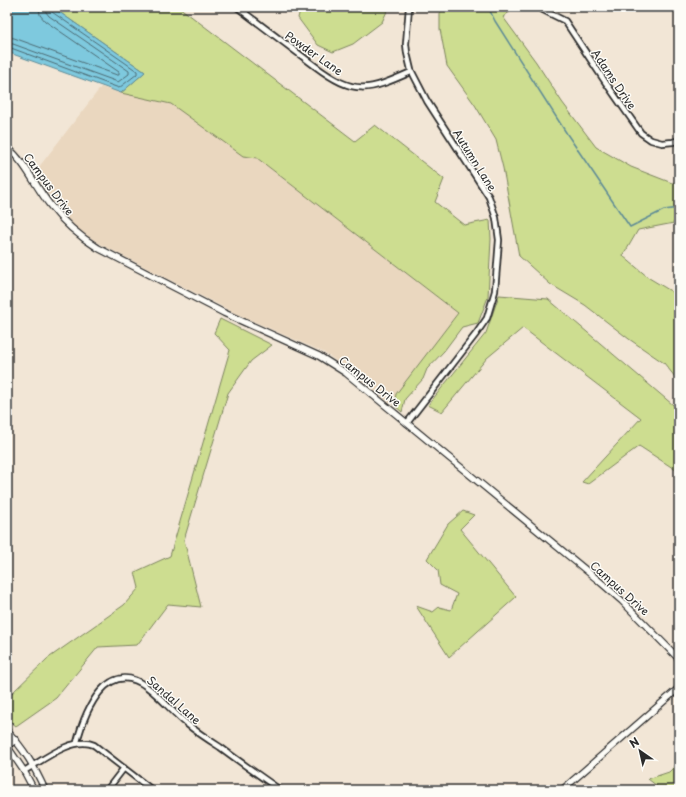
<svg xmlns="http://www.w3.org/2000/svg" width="686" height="797" viewBox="0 0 686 797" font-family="'Playpen Sans',sans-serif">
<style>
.built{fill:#ead7bf}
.green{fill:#cddd90;stroke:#7c845e}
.water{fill:#7ec9de;stroke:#5d8a96}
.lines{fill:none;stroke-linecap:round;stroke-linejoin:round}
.shore{stroke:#4c6a73;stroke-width:1}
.stream{stroke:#5d8a96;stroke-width:1.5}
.minor-casing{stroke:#2b2b2b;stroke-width:8}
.tertiary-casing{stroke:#2b2b2b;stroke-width:8}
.minor{stroke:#fdfcf7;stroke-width:4.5}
.tertiary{stroke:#fdfcf7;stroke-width:5.5}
.labels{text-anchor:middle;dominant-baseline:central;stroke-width:3;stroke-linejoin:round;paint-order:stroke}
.street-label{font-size:11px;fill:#2b2b2b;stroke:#fdfcf7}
</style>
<rect width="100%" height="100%" fill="#f2e6d6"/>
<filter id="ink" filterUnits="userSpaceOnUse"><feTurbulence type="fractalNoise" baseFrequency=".025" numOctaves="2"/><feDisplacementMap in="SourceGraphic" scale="8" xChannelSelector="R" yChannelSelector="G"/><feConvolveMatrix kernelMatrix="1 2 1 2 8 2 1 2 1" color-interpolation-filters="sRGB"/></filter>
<g filter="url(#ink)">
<!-- built -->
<path class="built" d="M 145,72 L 458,313 L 390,403 L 353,372 L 323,352 L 237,314 L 102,245 L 79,230 L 60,211 L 35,172 L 101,87 L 121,93 Z"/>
<!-- green -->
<path class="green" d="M 52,7 L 179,7 L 355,141 L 375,125 L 444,179 L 435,202 L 464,225 L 490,220 L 491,239 L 488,297 L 478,323 L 462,327 L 444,351 L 427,369 L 423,379 L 405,399 L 402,412 L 394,405 L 396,394 L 458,313 L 257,158 L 243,156 L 171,104 L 121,93 L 145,72 Z
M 306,7 L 389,7 L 382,22 L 353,44 L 333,52 L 318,45 L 298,18 L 300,10 Z
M 440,7 L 516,7 L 503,17 L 536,62 L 562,102 L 596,147 L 631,167 L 672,183 L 679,181 L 679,222 L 638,230 L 623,256 L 649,278 L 679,296 L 679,382 L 664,363 L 629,339 L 585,305 L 550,284 L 519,256 L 503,168 L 496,140 L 475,105 L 447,66 L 440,29 Z
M 499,295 L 548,299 L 679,410 L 679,472 L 639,446 L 588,484 L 582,482 L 641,418 L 523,328 L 487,358 L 442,412 L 428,405 L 486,333 Z
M 220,319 L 272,345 L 251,361 L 228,393 L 184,540 L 201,607 L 168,604 L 137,645 L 98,647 L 56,698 L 16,726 L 7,719 L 7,691 L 12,693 L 47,659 L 124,605 L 139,588 L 135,572 L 170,556 L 230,350 L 214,333 Z
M 463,511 L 474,515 L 460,529 L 516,597 L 449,657 L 416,606 L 433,612 L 439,607 L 451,610 L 457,594 L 440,585 L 438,570 L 427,559 L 448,524 Z
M 679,762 L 679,790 L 658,790 L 656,788 L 657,786 L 648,779 L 669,772 Z"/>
<!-- water -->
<path class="water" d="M 7,7 L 52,7 L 145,72 L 121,93 L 7,52 Z"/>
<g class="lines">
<!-- shore -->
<path class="shore" d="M 7,37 L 14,38 L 117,75 L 119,75 L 119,72 L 45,21 L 40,15 L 39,7
M 7,43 L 13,44 L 118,82 L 129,74 L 129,71 L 49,16 L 46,12 L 45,7
M 7,48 L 11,48 L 119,88 L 137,74 L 137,71 L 52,12 L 50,7"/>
<!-- stream -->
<path class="stream" d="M 488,7 L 495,21 L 567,134 L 630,227 L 664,210 L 679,208"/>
<defs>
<path id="minor" d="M 237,7 L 315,66 C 355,96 368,91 411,72
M 543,10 L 565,21 L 606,83 L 641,133 L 651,140 L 662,143 L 673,142 L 679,140
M 245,13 L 248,7
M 407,423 L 476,334 L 487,318 L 495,291 L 499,240 L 496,218 L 489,197 L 427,101 L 411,70 L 407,53 L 406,44 L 409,7
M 77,742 C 85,711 107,657 147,687 C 162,698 173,713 187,724 C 198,733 209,740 220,747 C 240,762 260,776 280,790
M 7,747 L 16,740
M 24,771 C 43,760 73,736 94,745 L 152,790
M 107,790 L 124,768"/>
<path id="tertiary" d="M 7,147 C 26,163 35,186 50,205 C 63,222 79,236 98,248 L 224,313 L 319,356 L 346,373 L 598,580 L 622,601 L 679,659
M 7,731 C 25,750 34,766 45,790
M 7,746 L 24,771 L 34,790
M 562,790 L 679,688"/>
</defs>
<!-- minor casing -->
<use href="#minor" class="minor-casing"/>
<!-- tertiary casing -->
<use href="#tertiary" class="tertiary-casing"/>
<!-- minor -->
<use href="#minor" class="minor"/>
<!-- tertiary -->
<use href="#tertiary" class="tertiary"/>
</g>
</g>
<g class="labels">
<!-- street labels -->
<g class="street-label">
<text transform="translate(314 53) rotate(35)">Powder Lane</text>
<text transform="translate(614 79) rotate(56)">Adams Drive</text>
<text transform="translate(475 160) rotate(58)">Autumn Lane</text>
<text transform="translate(49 184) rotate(53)">Campus Drive</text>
<text transform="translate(370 381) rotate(38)">Campus Drive</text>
<text transform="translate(620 588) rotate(42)">Campus Drive</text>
<text transform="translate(174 700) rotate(41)">Sandal Lane</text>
</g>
</g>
<!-- margin -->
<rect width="686" height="797" fill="none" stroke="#fdfcf7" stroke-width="24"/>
<rect x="12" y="12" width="662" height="773" fill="none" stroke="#2b2b2b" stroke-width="1.5" filter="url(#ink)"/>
<!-- north arrow -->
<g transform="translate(640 751) rotate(326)" stroke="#fdfcf7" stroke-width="3" paint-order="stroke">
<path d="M0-3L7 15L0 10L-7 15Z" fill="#2b2b2b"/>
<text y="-6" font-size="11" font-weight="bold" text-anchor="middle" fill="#2b2b2b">N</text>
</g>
</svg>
